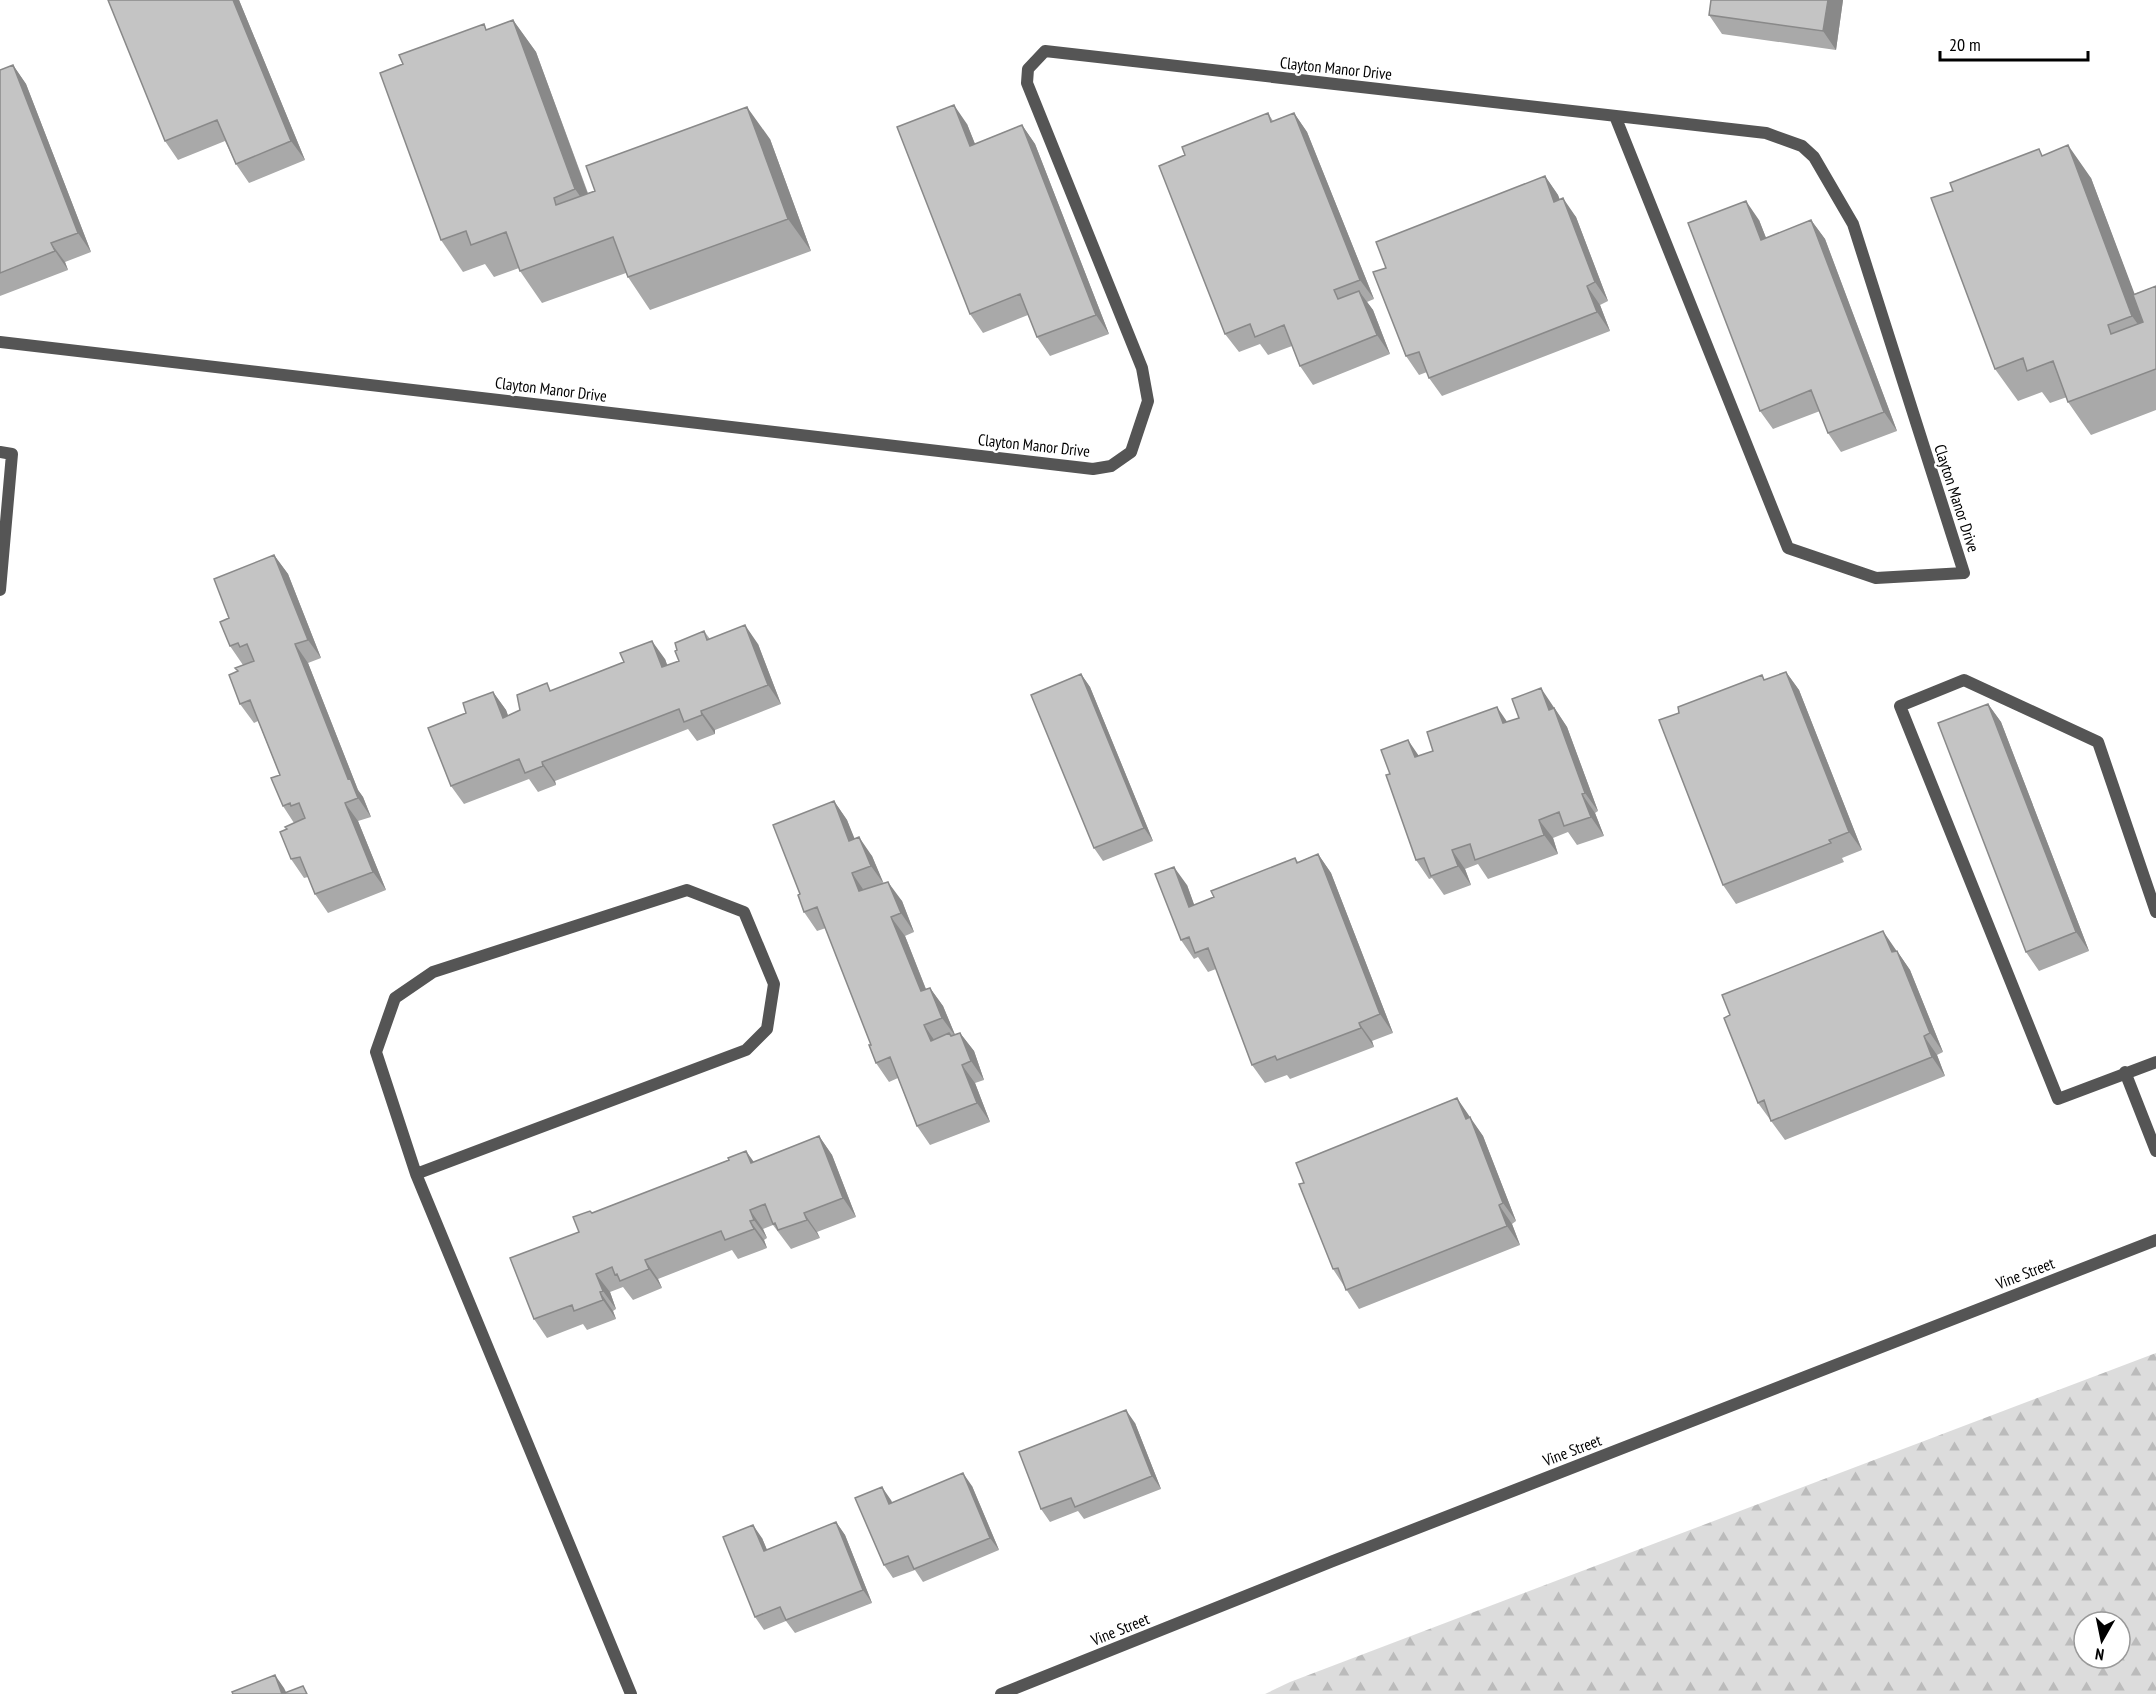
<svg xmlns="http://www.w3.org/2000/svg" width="2156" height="1694" viewBox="0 0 2156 1694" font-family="'PT Sans Narrow',sans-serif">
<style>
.forest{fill:url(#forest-firs);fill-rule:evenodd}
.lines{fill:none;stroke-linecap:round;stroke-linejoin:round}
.service{stroke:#555;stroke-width:12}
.minor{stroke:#555;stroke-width:12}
.tertiary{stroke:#555;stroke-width:12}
.wall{fill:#a9a9a9}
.shaded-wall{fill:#898989}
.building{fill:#c4c4c4;stroke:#898989;stroke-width:1.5}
.labels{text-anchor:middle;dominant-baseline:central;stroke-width:5;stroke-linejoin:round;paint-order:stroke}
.street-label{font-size:16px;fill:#000;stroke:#fff}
</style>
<defs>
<pattern id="forest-firs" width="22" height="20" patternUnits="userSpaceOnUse" patternTransform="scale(1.5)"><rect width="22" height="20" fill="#dcdcdc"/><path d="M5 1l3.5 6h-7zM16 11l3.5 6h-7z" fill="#bbb"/></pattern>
</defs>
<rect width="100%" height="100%" fill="#fff"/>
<!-- forest -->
<path class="forest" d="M 2156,1353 L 2156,1694 L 1265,1694 L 1290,1682 ZM 2084,1622 L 2120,1622 L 2120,1658 L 2084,1658 Z"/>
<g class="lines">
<!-- service -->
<path class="service" d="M 0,452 L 12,454 L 0,590
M 2156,912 L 2098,742 L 1964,680 L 1900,706 L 2058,1099 L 2156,1062
M 2125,1072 L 2156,1151
M 416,1174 L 746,1050 L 767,1029 L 774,984 L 744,912 L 687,890 L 433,972 L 395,998 L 376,1052 L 416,1174 L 631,1694"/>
<!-- minor -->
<path class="minor" d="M 0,342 L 1093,469 L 1111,466 L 1131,452 L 1148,401 L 1142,368 L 1027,83 L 1028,69 L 1045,51 L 1766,133 L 1802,146 L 1814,157 L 1853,224 L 1964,573 L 1876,578 L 1788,548 L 1615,116"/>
<!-- tertiary -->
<path class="tertiary" d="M 1001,1694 L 1333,1561 L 2156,1240"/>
</g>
<!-- wall -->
<path class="wall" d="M 239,0 L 305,160 L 249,183 L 236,164 L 225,141 L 178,160 L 165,141 Z
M 1711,0 L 1843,0 L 1836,50 L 1722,34 L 1709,15 Z
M 513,20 L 536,52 L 588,193 L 770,139 L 811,251 L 650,310 L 628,277 L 626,273 L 542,303 L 520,271 L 519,268 L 494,277 L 485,264 L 463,272 L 441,240 L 488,29 Z
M 13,65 L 26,84 L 91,252 L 65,262 L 68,270 L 0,296 L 0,70 Z
M 1268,113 L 1273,121 L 1294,113 L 1307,132 L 1374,299 L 1367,302 L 1373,310 L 1390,354 L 1313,385 L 1300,366 L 1292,346 L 1268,355 L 1260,344 L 1239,352 L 1225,334 L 1185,155 Z
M 967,124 L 975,144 L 1022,125 L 1035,144 L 1109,334 L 1050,356 L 1037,337 L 1028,315 L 983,333 L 970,314 Z
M 2043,155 L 2091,178 L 2134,294 L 2156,286 L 2156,410 L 2091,435 L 2068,402 L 2067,397 L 2050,403 L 2042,392 L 2018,401 L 1995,369 L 1953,191 Z
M 1545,176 L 1558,195 L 1560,200 L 1576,217 L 1608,301 L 1600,305 L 1610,331 L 1442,396 L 1429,378 L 1427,372 L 1419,375 L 1406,356 L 1386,268 Z
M 1759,220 L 1766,238 L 1811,220 L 1825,239 L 1897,431 L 1841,452 L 1828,433 L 1820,411 L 1773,429 L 1760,411 Z
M 274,555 L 288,574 L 321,658 L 308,663 L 358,790 L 363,797 L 371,817 L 358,821 L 386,890 L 328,913 L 315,894 L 308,877 L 304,878 L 291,859 L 287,829 L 294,823 L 283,806 L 280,775 L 258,721 L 254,723 L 240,704 L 238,671 L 243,665 L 230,646 L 229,618 Z
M 704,631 L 710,639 L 758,644 L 781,704 L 715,730 L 715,734 L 697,741 L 688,729 L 555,781 L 556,785 L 538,792 L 529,779 L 464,804 L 451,786 L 493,692 L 506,710 L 508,716 L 520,710 L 552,690 L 665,659 L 667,665 L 679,661 L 677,650 Z
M 1786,672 L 1799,690 L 1862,850 L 1842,858 L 1844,862 L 1736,904 L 1723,885 L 1766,680 Z
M 1081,674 L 1090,687 L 1153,841 L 1103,861 L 1094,848 Z
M 1988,704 L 2001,722 L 2089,951 L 2039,971 L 2026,952 Z
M 1554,707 L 1567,727 L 1598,811 L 1595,813 L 1604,836 L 1577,845 L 1568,832 L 1553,838 L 1558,854 L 1488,879 L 1478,864 L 1465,869 L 1471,885 L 1444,895 L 1432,878 L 1429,879 L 1416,860 L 1390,774 L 1419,756 L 1507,722 Z
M 834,801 L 847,820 L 854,839 L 872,856 L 883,883 L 902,901 L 914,932 L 905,936 L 926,989 L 930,988 L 943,1006 L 955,1035 L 960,1033 L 974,1051 L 984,1080 L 975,1083 L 990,1122 L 930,1145 L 917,1126 L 898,1078 L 889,1082 L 876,1063 L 871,1045 L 826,928 L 817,931 L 804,912 L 800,894 Z
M 1318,854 L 1331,873 L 1393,1033 L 1372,1041 L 1374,1047 L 1290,1079 L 1287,1075 L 1265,1083 L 1252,1065 L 1216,969 L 1208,972 L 1198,957 L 1194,959 L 1181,940 L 1187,885 L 1194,905 L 1214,897 L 1295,858 L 1298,862 Z
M 1897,951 L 1910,970 L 1943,1052 L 1937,1055 L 1945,1076 L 1785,1140 L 1758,1103 Z
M 1470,1117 L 1472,1121 L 1483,1136 L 1516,1221 L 1512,1224 L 1520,1245 L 1359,1309 L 1333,1269 Z
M 819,1136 L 832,1155 L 856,1217 L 817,1232 L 820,1238 L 791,1249 L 773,1225 L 763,1229 L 767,1238 L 764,1240 L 767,1248 L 738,1259 L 732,1250 L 658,1279 L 662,1288 L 633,1300 L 623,1287 L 610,1292 L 616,1309 L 613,1311 L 616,1319 L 587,1330 L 583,1324 L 547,1338 L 534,1319 L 592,1213 L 754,1162 Z
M 1135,1423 L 1161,1489 L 1084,1519 L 1078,1511 L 1050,1522 L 1041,1509 Z
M 972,1486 L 999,1550 L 923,1582 L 915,1570 L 893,1578 L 884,1565 L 891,1500 L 892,1503 Z
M 836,1522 L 845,1535 L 872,1603 L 795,1633 L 786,1621 L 764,1630 L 755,1617 L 762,1538 L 767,1550 Z"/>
<!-- shaded-wall -->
<path class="shaded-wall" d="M 233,0 L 239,0 L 305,160 L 291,141 Z
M 1828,0 L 1843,0 L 1836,50 L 1823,31 Z
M 513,20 L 536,52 L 598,222 L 575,189 Z
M 13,65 L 26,84 L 91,252 L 78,233 Z
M 954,105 L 967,124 L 983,164 L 970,146 Z
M 747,107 L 770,139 L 811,251 L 788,219 Z
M 1294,113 L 1307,132 L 1374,299 L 1360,280 Z
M 1022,125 L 1035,144 L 1109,334 L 1096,315 Z
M 2068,145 L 2091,178 L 2155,348 L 2132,316 Z
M 1545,176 L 1558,195 L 1567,221 L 1554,202 Z
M 1563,198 L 1576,217 L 1608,301 L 1595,282 Z
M 1746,201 L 1759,220 L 1774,258 L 1761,240 Z
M 1811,220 L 1825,239 L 1897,431 L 1884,412 Z
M 51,243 L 65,262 L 68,270 L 55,251 Z
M 1587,286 L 1600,305 L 1610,331 L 1597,312 Z
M 1359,291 L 1373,310 L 1390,354 L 1377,335 Z
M 274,555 L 288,574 L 321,658 L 308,640 Z
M 745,625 L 758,644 L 781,704 L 768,685 Z
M 652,641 L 665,659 L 675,686 L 662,667 Z
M 295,644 L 308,663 L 358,790 L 363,797 L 371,817 L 358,798 L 348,779 Z
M 1786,672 L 1799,690 L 1862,850 L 1849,832 Z
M 1081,674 L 1090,687 L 1153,841 L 1144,828 Z
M 1541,688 L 1567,727 L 1598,811 L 1585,793 L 1549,710 Z
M 493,692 L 506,710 L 516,736 L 503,718 Z
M 1988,704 L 2001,722 L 2089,951 L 2076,932 Z
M 1497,707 L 1510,726 L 1503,723 Z
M 701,711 L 715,730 L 715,734 L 702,715 Z
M 1408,740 L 1421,759 L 1415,757 Z
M 542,762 L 555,781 L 556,785 L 543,766 Z
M 1582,794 L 1595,813 L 1604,836 L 1591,817 Z
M 834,801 L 847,820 L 863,859 L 849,841 Z
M 345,803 L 358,821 L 386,890 L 373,872 Z
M 1539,820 L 1553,838 L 1558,854 L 1544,835 Z
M 859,837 L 872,856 L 884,884 L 871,866 Z
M 1452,850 L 1465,869 L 1471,885 L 1458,866 Z
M 1318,854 L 1331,873 L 1393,1033 L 1380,1014 Z
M 1174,867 L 1187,885 L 1202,926 L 1189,907 Z
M 852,873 L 865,892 L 859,891 Z
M 888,882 L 902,901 L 914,932 L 901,913 Z
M 891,917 L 905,936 L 934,1010 L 921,991 Z
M 1883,931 L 1896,950 L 1905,971 L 1892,952 Z
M 1897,951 L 1910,970 L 1943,1052 L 1930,1033 Z
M 930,988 L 943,1006 L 956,1037 L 942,1018 Z
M 1359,1023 L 1372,1041 L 1374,1047 L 1361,1028 Z
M 924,1025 L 937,1044 L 931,1041 Z
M 960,1033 L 974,1051 L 984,1080 L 971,1061 Z
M 1924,1036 L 1937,1055 L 1945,1076 L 1932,1057 Z
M 962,1065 L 975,1083 L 990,1122 L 977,1103 Z
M 1457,1098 L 1483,1136 L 1516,1221 L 1503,1203 L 1466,1119 Z
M 819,1136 L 832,1155 L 856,1217 L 843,1198 Z
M 746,1151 L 759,1169 L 751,1163 Z
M 1499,1205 L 1512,1224 L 1520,1245 L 1507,1226 Z
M 750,1210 L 763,1229 L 767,1238 L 754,1220 Z
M 804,1213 L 817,1232 L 820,1238 L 807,1220 Z
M 750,1221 L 764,1240 L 767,1248 L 754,1229 Z
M 645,1260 L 658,1279 L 662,1288 L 649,1269 Z
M 596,1274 L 610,1292 L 616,1309 L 603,1291 Z
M 600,1292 L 613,1311 L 616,1319 L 603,1300 Z
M 1126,1410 L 1135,1423 L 1161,1489 L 1152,1476 Z
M 963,1473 L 972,1486 L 999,1550 L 990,1538 Z
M 882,1487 L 891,1500 L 898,1517 L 889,1504 Z
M 836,1522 L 845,1535 L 872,1603 L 863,1590 Z
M 753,1525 L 762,1538 L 773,1564 L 764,1551 Z
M 275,1675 L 284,1688 L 287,1694 L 282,1694 Z"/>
<!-- building -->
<path class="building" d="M 108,0 L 233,0 L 291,141 L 236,164 L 217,120 L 165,141 Z
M 1711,0 L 1828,0 L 1823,31 L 1709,15 Z
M 513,20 L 575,189 L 554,198 L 556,205 L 595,191 L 586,166 L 747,107 L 788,219 L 628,277 L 613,237 L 520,271 L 506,232 L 471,245 L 466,231 L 441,240 L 380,73 L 403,64 L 399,55 L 484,24 L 486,30 Z
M 13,65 L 78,233 L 51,243 L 55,251 L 0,273 L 0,70 Z
M 954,105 L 970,146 L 1022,125 L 1096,315 L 1037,337 L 1020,294 L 970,314 L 897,127 Z
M 1268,113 L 1271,122 L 1294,113 L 1360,280 L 1334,290 L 1338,299 L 1359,291 L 1377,335 L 1300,366 L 1284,325 L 1255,337 L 1250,324 L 1225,334 L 1159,166 L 1185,155 L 1182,147 Z
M 2068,145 L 2132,316 L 2108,325 L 2111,334 L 2143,322 L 2133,295 L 2156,286 L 2156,369 L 2068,402 L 2053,361 L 2027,371 L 2023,358 L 1995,369 L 1931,198 L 1953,191 L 1950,183 L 2039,149 L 2042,156 Z
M 1545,176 L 1554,202 L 1563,198 L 1595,282 L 1587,286 L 1597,312 L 1429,378 L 1419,352 L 1406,356 L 1373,272 L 1386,268 L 1376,242 Z
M 1746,201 L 1761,240 L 1811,220 L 1884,412 L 1828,433 L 1811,390 L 1760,411 L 1688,223 Z
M 274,555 L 308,640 L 295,644 L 348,779 L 350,778 L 358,798 L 345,803 L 373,872 L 315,894 L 300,857 L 291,859 L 280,832 L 287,829 L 285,827 L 305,818 L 299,803 L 291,806 L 290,803 L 283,806 L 271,778 L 280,775 L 250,700 L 240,704 L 229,675 L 238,671 L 235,668 L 254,661 L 247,644 L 240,647 L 238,643 L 230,646 L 220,622 L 229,618 L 214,579 Z
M 745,625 L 768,685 L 701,711 L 702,715 L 684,722 L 679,709 L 542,762 L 543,766 L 525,773 L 519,759 L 451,786 L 428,728 L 466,713 L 463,703 L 493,692 L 503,718 L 520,710 L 517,695 L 547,683 L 550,691 L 624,662 L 620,653 L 652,641 L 662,667 L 679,661 L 675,651 L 677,650 L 675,643 L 704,631 L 707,640 Z
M 1786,672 L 1849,832 L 1829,840 L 1831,843 L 1723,885 L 1659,720 L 1679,713 L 1678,707 L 1762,675 L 1764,680 Z
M 1081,674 L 1144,828 L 1094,848 L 1031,695 Z
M 1541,688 L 1549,710 L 1554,708 L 1585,793 L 1582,794 L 1591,817 L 1564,826 L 1559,812 L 1539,820 L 1544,835 L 1475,860 L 1470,844 L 1452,850 L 1458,866 L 1431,876 L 1424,858 L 1416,860 L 1386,775 L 1390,774 L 1381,750 L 1408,740 L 1415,757 L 1433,751 L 1427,732 L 1497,707 L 1503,723 L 1519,718 L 1512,699 Z
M 1988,704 L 2076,932 L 2026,952 L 1938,723 Z
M 834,801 L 849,841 L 859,837 L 871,866 L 852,873 L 859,891 L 888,882 L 901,913 L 891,917 L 921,991 L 930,988 L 942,1018 L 924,1025 L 931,1041 L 949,1033 L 951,1036 L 960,1033 L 971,1061 L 962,1065 L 977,1103 L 917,1126 L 890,1057 L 876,1063 L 869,1045 L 871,1045 L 817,907 L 804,912 L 798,895 L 800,894 L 773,825 Z
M 1318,854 L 1380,1014 L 1359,1023 L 1361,1028 L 1277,1060 L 1275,1056 L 1252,1065 L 1208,948 L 1195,953 L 1189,937 L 1181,940 L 1155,874 L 1174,867 L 1189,907 L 1214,897 L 1211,891 L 1295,858 L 1297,863 Z
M 1883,931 L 1892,952 L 1897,951 L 1930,1033 L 1924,1036 L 1932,1057 L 1771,1121 L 1764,1100 L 1758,1103 L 1724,1018 L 1730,1015 L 1722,995 Z
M 1457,1098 L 1466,1119 L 1470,1117 L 1503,1203 L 1499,1205 L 1507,1226 L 1346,1290 L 1338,1268 L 1333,1269 L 1299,1184 L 1304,1183 L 1296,1163 Z
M 819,1136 L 843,1198 L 804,1213 L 807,1220 L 778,1230 L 775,1223 L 773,1224 L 765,1204 L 750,1210 L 754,1220 L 750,1221 L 754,1229 L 725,1240 L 721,1231 L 645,1260 L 649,1269 L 620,1281 L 617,1274 L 615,1275 L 612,1267 L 596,1274 L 603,1291 L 600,1292 L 603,1300 L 574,1311 L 572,1305 L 534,1319 L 510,1258 L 579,1232 L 573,1217 L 590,1211 L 592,1213 L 729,1160 L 728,1158 L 746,1151 L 751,1163 Z
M 1126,1410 L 1152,1476 L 1075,1507 L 1071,1498 L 1041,1509 L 1019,1452 Z
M 963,1473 L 990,1538 L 914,1569 L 908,1556 L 884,1565 L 855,1498 L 882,1487 L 889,1504 Z
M 836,1522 L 863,1590 L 786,1620 L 780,1607 L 755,1617 L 723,1537 L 753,1525 L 764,1551 Z
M 275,1675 L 282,1694 L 303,1686 L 307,1694 L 233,1694 L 232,1692 Z"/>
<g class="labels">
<!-- street labels -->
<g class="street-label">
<text transform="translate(1336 68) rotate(6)">Clayton Manor Drive</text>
<text transform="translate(551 389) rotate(7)">Clayton Manor Drive</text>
<text transform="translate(1034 445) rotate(6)">Clayton Manor Drive</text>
<text transform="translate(1957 498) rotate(72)">Clayton Manor Drive</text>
<text transform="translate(2025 1273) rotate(-21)">Vine Street</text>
<text transform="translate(1572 1450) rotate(-21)">Vine Street</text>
<text transform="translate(1120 1629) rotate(-22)">Vine Street</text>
</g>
</g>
<!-- north arrow -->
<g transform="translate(2102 1640) rotate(189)"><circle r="28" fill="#ffffff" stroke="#999999" stroke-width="1.5"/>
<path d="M0-4.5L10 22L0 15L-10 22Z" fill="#000000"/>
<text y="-9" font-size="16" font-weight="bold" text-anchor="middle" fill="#000000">N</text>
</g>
<!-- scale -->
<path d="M1940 51v9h148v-9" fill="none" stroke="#000000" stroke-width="3"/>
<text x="1949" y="51" font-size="18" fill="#000000" stroke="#ffffff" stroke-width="4.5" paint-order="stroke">20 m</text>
</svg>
